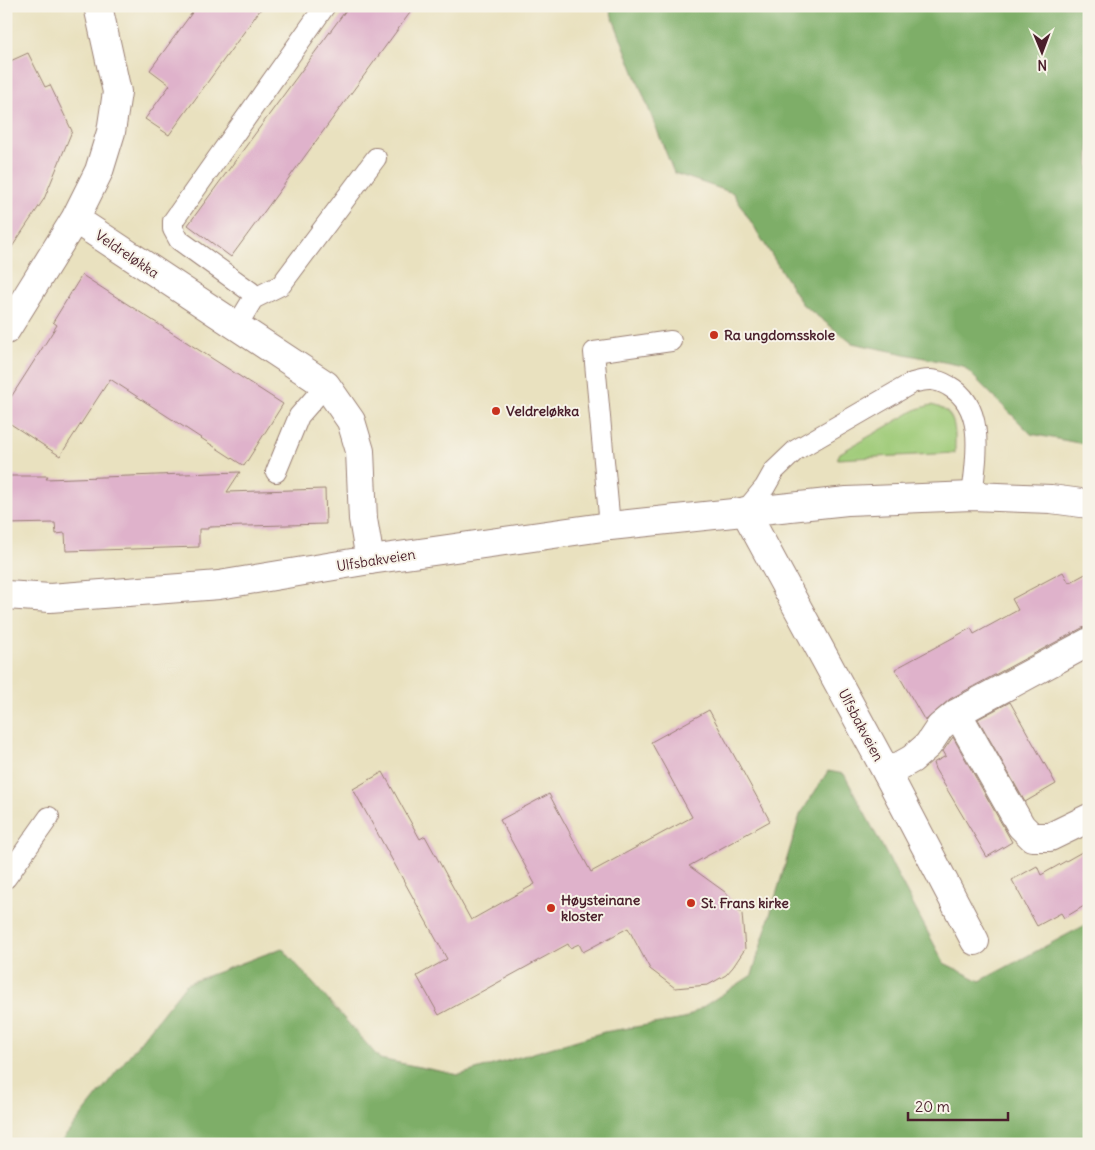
<svg xmlns="http://www.w3.org/2000/svg" width="1095" height="1150" viewBox="0 0 1095 1150" font-family="Delius,sans-serif">
<style>
.green{fill:#9eca77;stroke:#747451}
.forest{fill:#7eae68;stroke:#64664a}
.building{fill:#dfb2cb}
.lines{fill:none;stroke-linecap:round;stroke-linejoin:round}
.service-casing{stroke:#9a8075;stroke-width:22}
.pedestrian-casing{stroke:#9a8075;stroke-width:30}
.minor-casing{stroke:#9a8075;stroke-width:30}
.tertiary-casing{stroke:#9a8075;stroke-width:30}
.service{stroke:#fff;stroke-width:20}
.pedestrian{stroke:#fff;stroke-width:28}
.minor{stroke:#fff;stroke-width:28}
.tertiary{stroke:#fff;stroke-width:28}
.poi-dot{fill:#c8321e;stroke:#f7f3e8;stroke-width:2}
.labels{text-anchor:middle;dominant-baseline:central;stroke-width:4;stroke-linejoin:round;paint-order:stroke}
.street-label{font-size:14px;fill:#4a1f2b;stroke:#f7f3e8}
.poi-label{font-size:14px;font-weight:bold;fill:#4a1f2b;stroke:#f7f3e8;text-anchor:start}
</style>
<rect width="100%" height="100%" fill="#f7f3e8"/>
<filter id="ink" filterUnits="userSpaceOnUse"><feTurbulence type="fractalNoise" baseFrequency=".02" numOctaves="2"/><feDisplacementMap in="SourceGraphic" scale="10" xChannelSelector="R" yChannelSelector="G"/><feConvolveMatrix kernelMatrix="1 2 1 2 8 2 1 2 1" color-interpolation-filters="sRGB"/></filter>
<filter id="wash" filterUnits="userSpaceOnUse"><feTurbulence type="fractalNoise" baseFrequency=".0096" numOctaves="4" result="noise"/><feDisplacementMap in="SourceGraphic" scale="20" xChannelSelector="R" yChannelSelector="G"/><feGaussianBlur stdDeviation="1.12" result="paint"/><feColorMatrix in="noise" values="0 0 0 0 0 0 0 0 0 0 0 0 0 0 0 0 0 1.4 0 .05"/><feComposite in="paint" operator="in"/></filter>
<g filter="url(#wash)">
<rect width="100%" height="100%" fill="#e9e1bf"/>
<!-- green -->
<path class="green" d="M 931,405 C 958,410 955,430 955,453 L 837,459 L 840,453 L 917,409 Z"/>
<!-- forest -->
<path class="forest" d="M 608,6 L 1089,6 L 1089,445 L 1031,434 L 963,366 L 852,343 L 802,304 L 733,193 L 674,173 Z
M 828,771 L 844,774 L 944,963 L 980,981 L 1089,923 L 1089,1144 L 59,1144 L 186,984 L 282,948 L 380,1059 L 459,1075 L 604,1032 L 684,1019 L 752,975 L 800,815 Z"/>
<g id="blocks">
<!-- building -->
<path class="building" d="M 197,6 L 263,6 L 169,135 L 145,119 L 170,85 L 150,70 Z
M 349,6 L 415,6 L 231,257 L 188,225 Z
M 28,53 L 45,87 L 50,85 L 72,131 L 44,199 L 6,256 L 6,63 Z
M 82,275 L 283,404 L 244,466 L 110,379 L 60,456 L 6,421 L 6,405 L 57,325 L 53,322 Z
M 240,472 L 227,492 L 325,489 L 326,524 L 208,527 L 208,529 L 199,529 L 199,547 L 66,551 L 65,533 L 56,534 L 55,523 L 6,524 L 6,476 L 48,476 L 46,479 Z
M 1063,572 L 1069,583 L 1089,572 L 1089,626 L 1082,628 L 950,699 L 925,721 L 895,669 L 971,628 L 974,634 L 1018,610 L 1012,599 Z
M 1010,702 L 1056,784 L 1025,802 L 978,719 Z
M 709,710 L 770,821 L 689,866 L 725,892 L 742,914 L 745,949 L 733,967 L 726,975 L 708,985 L 675,988 L 650,969 L 628,928 L 583,952 L 579,944 L 570,948 L 568,944 L 439,1015 L 417,976 L 447,959 L 353,789 L 383,772 L 420,839 L 425,836 L 471,920 L 535,884 L 500,820 L 549,794 L 591,872 L 692,817 L 651,742 Z
M 953,737 L 1012,842 L 987,857 L 935,769 L 933,763 L 946,756 L 943,751 Z
M 1089,848 L 1089,903 L 1064,918 L 1061,913 L 1037,926 L 1012,880 L 1037,866 L 1041,875 Z"/>
</g>
</g>
<g filter="url(#ink)">
<use href="#blocks" fill-opacity="0" stroke="#9a8075" stroke-width="1"/>
<g class="lines">
<defs>
<path id="service" d="M 253,299 L 281,285 L 376,158
M 236,327 L 253,299 L 251,292 L 179,240 L 173,229 L 173,221 L 325,6
M 276,472 L 299,416 L 326,385
M 745,511 L 765,487 L 774,471 L 796,450 L 912,383 C 926,379 936,378 949,386 C 987,407 976,460 972,496
M 610,526 L 594,352 L 671,341
M 6,878 L 49,817"/>
<path id="pedestrian" d="M 957,713 L 1021,826 L 1032,837 L 1050,837 L 1089,818
M 887,773 L 912,759 L 928,745 L 940,727 L 957,713 L 1089,642"/>
<path id="minor" d="M 75,219 L 326,385 L 351,421 L 360,451 L 363,519 L 370,560
M 6,330 L 75,219 L 99,171 L 111,132 L 117,92 L 98,6
M 745,511 L 887,773 L 975,941"/>
<path id="tertiary" d="M 6,595 L 50,598 L 219,585 L 370,560 L 610,526 L 847,501 L 972,496 L 1051,499 L 1089,504"/>
</defs>
<!-- service casing -->
<use href="#service" class="service-casing"/>
<!-- pedestrian casing -->
<use href="#pedestrian" class="pedestrian-casing"/>
<!-- minor casing -->
<use href="#minor" class="minor-casing"/>
<!-- tertiary casing -->
<use href="#tertiary" class="tertiary-casing"/>
<!-- service -->
<use href="#service" class="service"/>
<!-- pedestrian -->
<use href="#pedestrian" class="pedestrian"/>
<!-- minor -->
<use href="#minor" class="minor"/>
<!-- tertiary -->
<use href="#tertiary" class="tertiary"/>
</g>
</g>
<!-- markers -->
<g class="poi-dot">
<circle cx="714" cy="335" r="5"/>
<circle cx="496" cy="411" r="5"/>
<circle cx="691" cy="903" r="5"/>
<circle cx="551" cy="908" r="5"/>
</g>
<g class="labels">
<!-- street labels -->
<g class="street-label">
<text transform="translate(127 254) rotate(34)">Veldreløkka</text>
<text transform="translate(376 560) rotate(-9)">Ulfsbakveien</text>
<text transform="translate(861 725) rotate(62)">Ulfsbakveien</text>
</g>
<!-- poi labels -->
<g class="poi-label">
<text x="724" y="335">Ra ungdomsskole</text>
<text x="506" y="411">Veldreløkka</text>
<text x="561" y="900">Høysteinane<tspan x="561" dy="16">kloster</tspan></text>
<text x="701" y="903">St. Frans kirke</text>
</g>
</g>
<!-- margin -->
<rect width="1095" height="1150" fill="none" stroke="#f7f3e8" stroke-width="25"/>
<!-- north arrow -->
<g transform="translate(1042 52) rotate(179)" stroke="#f7f3e8" stroke-width="4" paint-order="stroke">
<path d="M0-4L9 19L0 12L-9 19Z" fill="#4a1f2b"/>
<text y="-8" font-size="14" font-weight="bold" text-anchor="middle" fill="#4a1f2b">N</text>
</g>
<!-- scale -->
<path d="M908 1112v8h100v-8" fill="none" stroke="#4a1f2b" stroke-width="2.5"/>
<text x="915" y="1112" font-size="15" fill="#4a1f2b" stroke="#f7f3e8" stroke-width="4" paint-order="stroke">20 m</text>
</svg>
